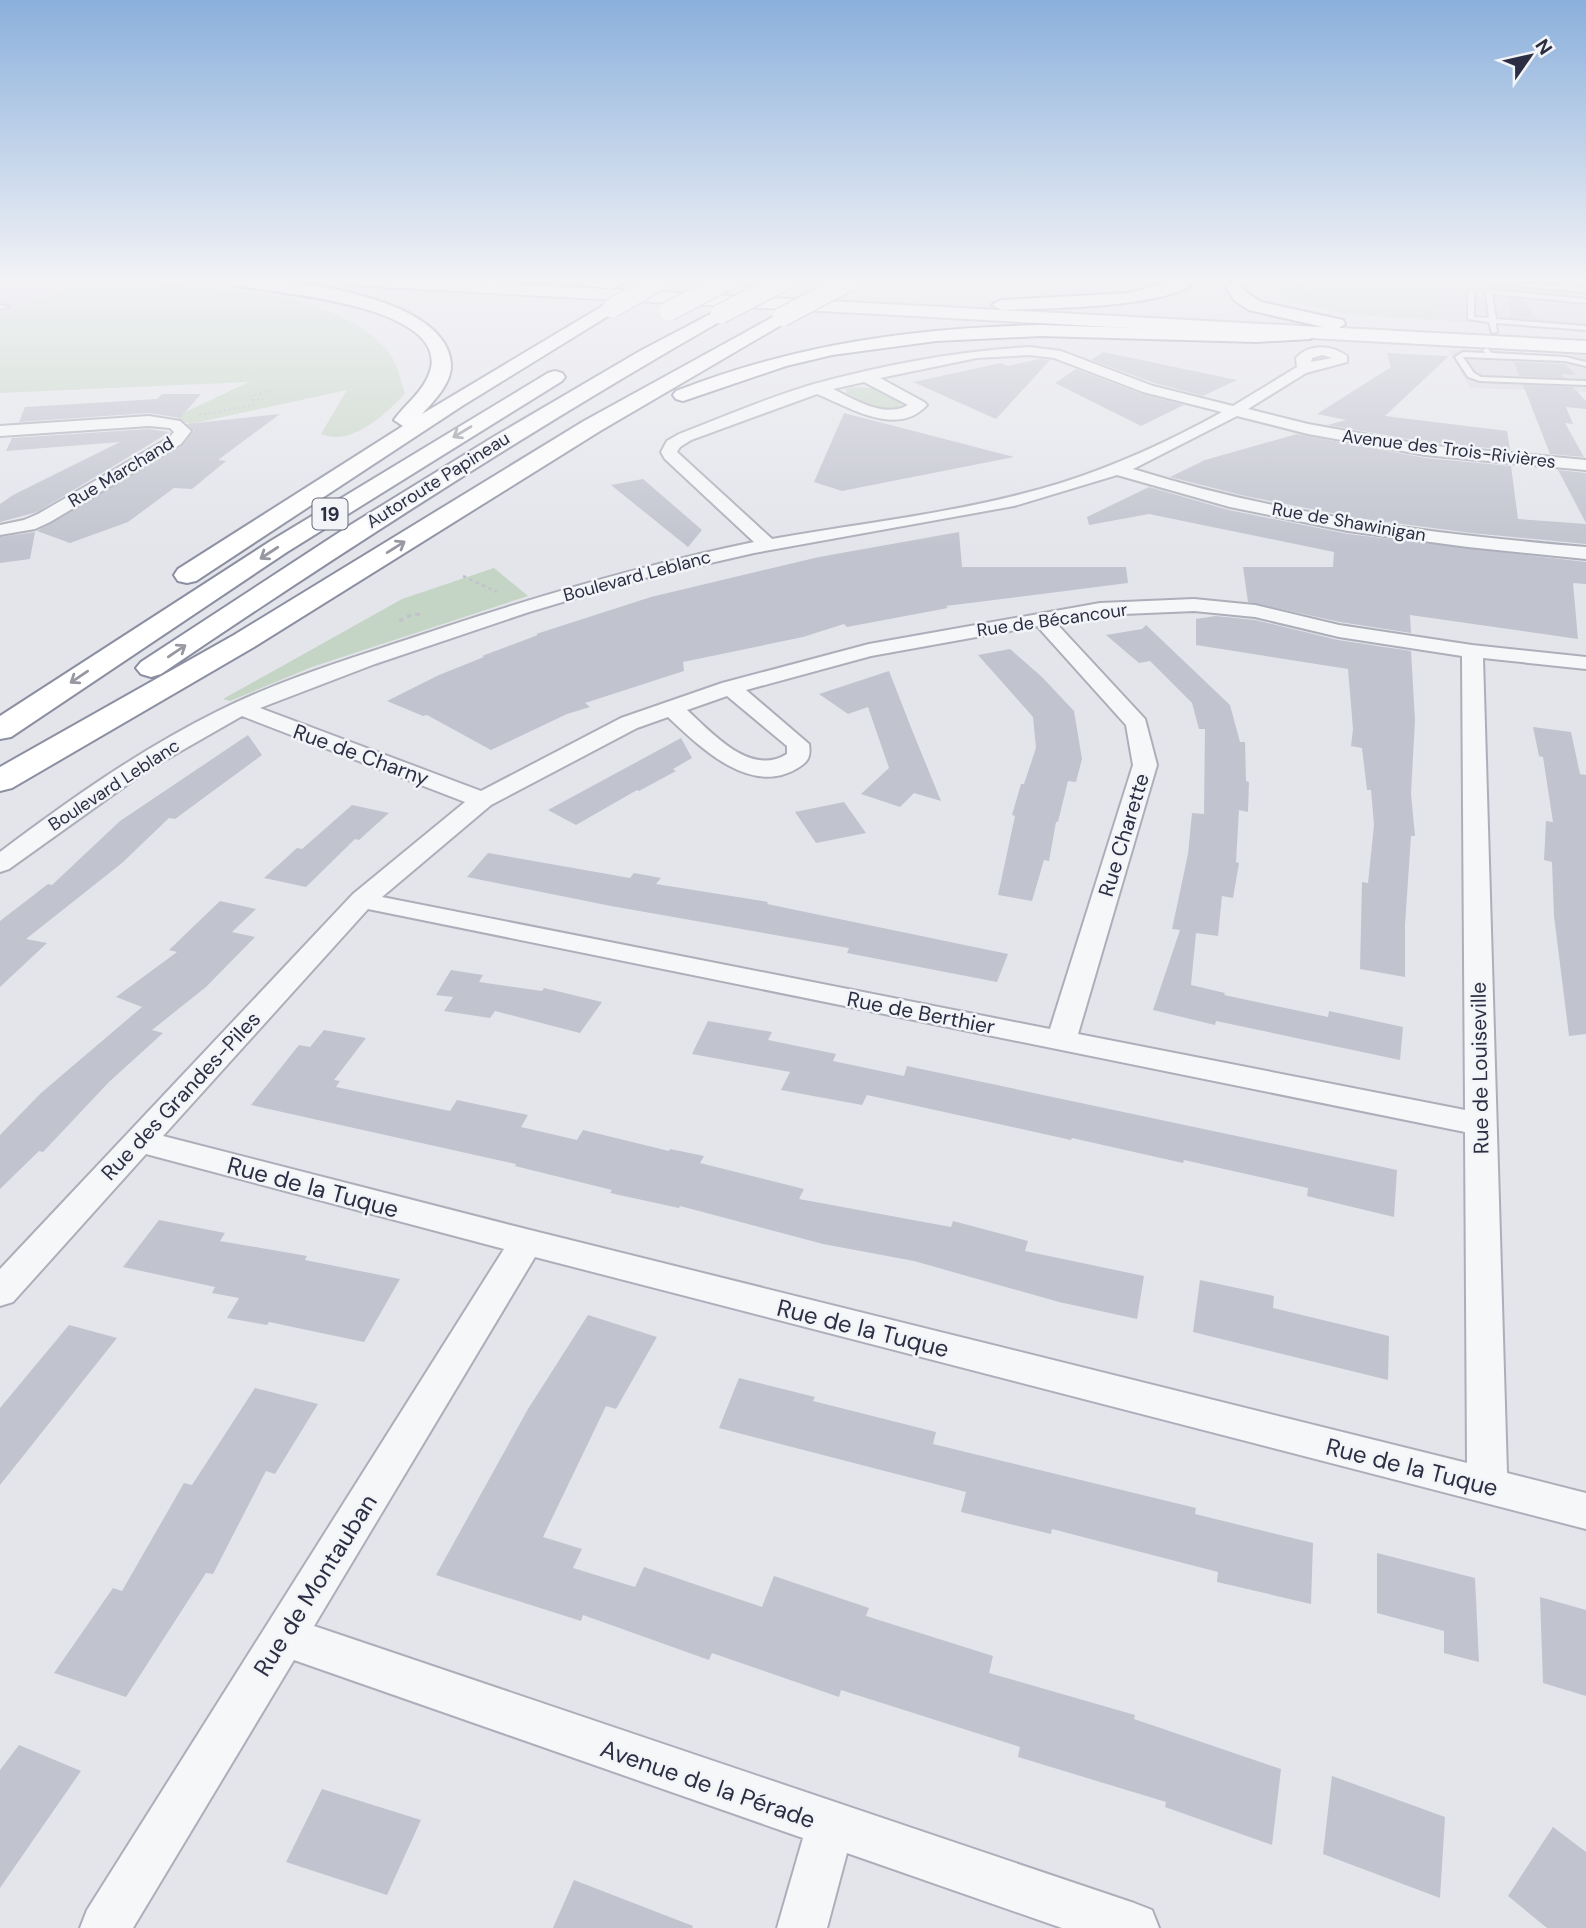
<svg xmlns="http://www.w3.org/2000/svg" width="1586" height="1928" viewBox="0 0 1586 1928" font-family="'DM Sans',sans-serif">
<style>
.built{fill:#d6d7e0}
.green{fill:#c5d5c5}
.building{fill:#c1c3ce}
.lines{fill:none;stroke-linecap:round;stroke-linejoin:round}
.service-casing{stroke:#adaeb9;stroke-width:4}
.minor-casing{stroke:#adaeb9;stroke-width:4}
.secondary-casing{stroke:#adaeb9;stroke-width:4}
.motorway-casing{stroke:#8b8fa1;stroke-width:4}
.path-far2{stroke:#c1c3ca;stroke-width:2;stroke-dasharray:2.5 2.5;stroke-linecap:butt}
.path-far1{stroke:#c1c3ca;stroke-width:2.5;stroke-dasharray:3.5 3.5;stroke-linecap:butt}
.path{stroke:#c1c3ca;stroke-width:3.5;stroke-dasharray:4.5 4.5;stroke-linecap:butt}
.service{fill:#f6f7f9;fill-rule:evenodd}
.minor{fill:#f6f7f9;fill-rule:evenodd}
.secondary{fill:#fff;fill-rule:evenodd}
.motorway{fill:#fff;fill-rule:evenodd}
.motorway-bridge-casing{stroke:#8b8fa1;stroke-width:21;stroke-linecap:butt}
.motorway-bridge{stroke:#fff;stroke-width:19}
.oneway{stroke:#9697a1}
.labels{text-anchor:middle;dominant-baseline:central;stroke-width:5;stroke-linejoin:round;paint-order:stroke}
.far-street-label{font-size:18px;fill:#2c2f43;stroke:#f3f4f8}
.shield{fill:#f3f4f8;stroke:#686a79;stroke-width:2}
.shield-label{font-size:19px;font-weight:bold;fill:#2c2f43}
.street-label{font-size:21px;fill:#2c2f43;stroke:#f3f4f8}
.near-street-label{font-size:24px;fill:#2c2f43;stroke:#f3f4f8}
</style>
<rect width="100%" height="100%" fill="#e4e5eb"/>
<!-- built -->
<path class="built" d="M 0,280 L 85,280 L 0,314 Z
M 1431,280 L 1586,280 L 1586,330 L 1433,320 L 1434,281 Z
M 1448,350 L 1586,356 L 1586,392 L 1470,388 Z"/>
<!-- green -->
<path class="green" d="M 86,280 C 173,286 332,280 390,354 C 397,364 401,382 405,394 C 385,414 352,447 321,434 L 347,390 L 190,424 L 177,419 L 185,412 L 249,382 L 0,393 L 0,314 Z
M 1270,280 L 1431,280 L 1434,281 L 1433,320 L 1342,314 L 1283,299 Z
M 853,387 L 873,388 L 903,404 C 886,418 863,401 846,393 L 846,389 Z
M 494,568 L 528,596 L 312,667 L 230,701 L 223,699 L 402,599 Z"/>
<!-- building -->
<path class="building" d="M 1507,298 L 1524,300 L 1538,320 L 1511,318 Z
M 1103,352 L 1237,380 L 1203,396 L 1154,383 L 1091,360 Z
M 1387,353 L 1449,356 L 1385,416 L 1507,431 L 1510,450 L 1425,442 L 1328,425 L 1346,420 L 1317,414 L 1391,367 Z
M 1039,359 L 1050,360 L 996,419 L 913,382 L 1001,363 L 1008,366 Z
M 1514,362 L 1565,364 L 1576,375 L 1561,374 L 1564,378 L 1519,376 Z
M 1076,369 L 1142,394 L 1184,405 L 1141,426 L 1055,383 Z
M 1523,385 L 1573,387 L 1586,401 L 1586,409 L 1566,407 L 1573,424 L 1565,423 L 1584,457 L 1550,454 Z
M 162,394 L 201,394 L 180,418 L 149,413 L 19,422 L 25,407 L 157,399 Z
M 844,413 L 1014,457 L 842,491 L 814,482 Z
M 280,414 L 218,460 L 226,461 L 192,489 L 174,488 L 128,522 L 70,543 L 37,531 L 182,446 L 194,431 L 187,424 Z
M 149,429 L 170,432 L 37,512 L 0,522 L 0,504 L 13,495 L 120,442 L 6,451 L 12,438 Z
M 1297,434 L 1425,458 L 1511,466 L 1518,519 L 1586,524 L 1586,544 L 1471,533 L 1357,518 L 1245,496 L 1170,477 L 1205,460 Z
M 1558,470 L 1586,473 L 1586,523 Z
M 643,479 L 702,530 L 688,547 L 611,485 Z
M 1149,487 L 1229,510 L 1348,534 L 1586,562 L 1586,584 L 1573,583 L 1578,639 L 1410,615 L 1411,633 L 1340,622 L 1248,602 L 1243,567 L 1333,567 L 1334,552 L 1149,514 L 1089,525 L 1087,517 Z
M 35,532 L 30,559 L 0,563 L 0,537 Z
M 959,532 L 962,567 L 1126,567 L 1128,583 L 946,606 L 948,608 L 847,627 L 844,624 L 803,637 L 683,662 L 684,671 L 585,703 L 590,707 L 567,714 L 491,750 L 427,715 L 423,716 L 387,701 L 439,675 L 484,657 L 482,656 L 538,635 L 536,634 L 651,597 L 819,557 Z
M 1216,616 L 1255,620 L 1338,640 L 1411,651 L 1415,720 L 1411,794 L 1415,836 L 1411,836 L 1405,925 L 1405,977 L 1360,969 L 1362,882 L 1368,883 L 1374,825 L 1371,790 L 1367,790 L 1362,748 L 1351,746 L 1353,729 L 1348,669 L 1196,645 L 1196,619 Z
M 1146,625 L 1230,705 L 1240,742 L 1245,742 L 1246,781 L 1249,782 L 1248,812 L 1239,810 L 1236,862 L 1239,863 L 1233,898 L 1222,896 L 1218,936 L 1196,933 L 1191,985 L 1225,993 L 1224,995 L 1328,1017 L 1329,1011 L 1403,1027 L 1400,1060 L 1216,1021 L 1215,1025 L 1153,1010 L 1180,930 L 1172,929 L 1188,854 L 1192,813 L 1204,814 L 1205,729 L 1199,729 L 1192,703 L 1150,661 L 1139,663 L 1106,635 L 1142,629 Z
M 1010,649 L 1042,677 L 1074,711 L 1082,759 L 1076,782 L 1068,781 L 1058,822 L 1056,822 L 1049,861 L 1044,860 L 1032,901 L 998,895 L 1015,816 L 1012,815 L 1021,784 L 1024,784 L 1036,748 L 1033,717 L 978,655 Z
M 889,671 L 912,730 L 941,801 L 914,793 L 900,807 L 861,794 L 889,768 L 868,707 L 848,714 L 819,694 Z
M 1533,727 L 1571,732 L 1580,774 L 1586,775 L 1586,1034 L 1569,1036 L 1554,916 L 1552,862 L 1544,860 L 1546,821 L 1553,822 L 1543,757 L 1539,756 Z
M 248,735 L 262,755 L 175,819 L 169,818 L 122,863 L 26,939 L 47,943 L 0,987 L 0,921 L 48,884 L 52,885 L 120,821 Z
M 681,738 L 692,758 L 673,769 L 676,771 L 639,791 L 637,790 L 576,825 L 548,810 Z
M 844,802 L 866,833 L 816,843 L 795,812 Z
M 352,805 L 389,813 L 359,840 L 355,839 L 306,887 L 264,878 L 297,848 L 302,849 Z
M 488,853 L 630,878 L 634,873 L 661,878 L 656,884 L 768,902 L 767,904 L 1008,954 L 997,982 L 847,953 L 849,948 L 611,906 L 467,877 Z
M 220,901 L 256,909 L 232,932 L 255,937 L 206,987 L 152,1030 L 163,1033 L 109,1082 L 43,1152 L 39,1151 L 0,1189 L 0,1135 L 41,1093 L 142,1007 L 116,997 L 177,952 L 169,950 Z
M 451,970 L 483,975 L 479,982 L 542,991 L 544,988 L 602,1002 L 580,1033 L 495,1011 L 490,1018 L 444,1011 L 453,997 L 436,995 Z
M 708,1021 L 772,1032 L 768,1040 L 836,1054 L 833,1061 L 904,1076 L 907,1066 L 1397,1170 L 1394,1217 L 1307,1196 L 1308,1188 L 1184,1160 L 1183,1163 L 1072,1138 L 1071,1140 L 867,1095 L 862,1105 L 781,1090 L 790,1072 L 692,1054 Z
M 324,1030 L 366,1038 L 334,1080 L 340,1081 L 336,1087 L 450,1111 L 457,1100 L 528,1115 L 521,1127 L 577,1140 L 583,1130 L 669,1151 L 670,1149 L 704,1156 L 700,1163 L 804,1189 L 799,1199 L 951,1227 L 953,1221 L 1028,1241 L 1025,1251 L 1144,1276 L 1137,1319 L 1059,1302 L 914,1261 L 823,1244 L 680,1206 L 679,1208 L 610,1193 L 612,1190 L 515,1166 L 516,1164 L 251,1105 L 299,1045 L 310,1047 Z
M 159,1220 L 225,1233 L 220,1241 L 307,1256 L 305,1260 L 400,1279 L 364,1342 L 269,1322 L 267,1325 L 227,1318 L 239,1298 L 212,1293 L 215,1287 L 123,1267 Z
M 1200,1280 L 1274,1296 L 1273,1308 L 1389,1336 L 1388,1380 L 1193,1332 Z
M 588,1315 L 657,1337 L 616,1409 L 606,1406 L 543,1537 L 582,1549 L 573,1568 L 635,1587 L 644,1567 L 762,1607 L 774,1576 L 869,1608 L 866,1616 L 993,1656 L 989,1673 L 1135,1715 L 1134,1719 L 1281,1769 L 1272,1845 L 1165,1807 L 1166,1802 L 1018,1757 L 1020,1747 L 841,1690 L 839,1697 L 712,1653 L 709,1660 L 583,1615 L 581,1621 L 436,1575 L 528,1409 Z
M 69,1325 L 117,1338 L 0,1485 L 0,1408 Z
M 739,1378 L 815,1397 L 813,1401 L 936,1432 L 933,1444 L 1196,1508 L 1195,1514 L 1313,1543 L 1311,1604 L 1217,1582 L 1218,1572 L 1052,1529 L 1051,1534 L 961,1512 L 966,1492 L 719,1428 Z
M 255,1388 L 318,1404 L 275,1474 L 266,1471 L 213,1574 L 206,1573 L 126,1697 L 54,1673 L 113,1588 L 122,1591 L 184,1483 L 192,1485 Z
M 1377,1553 L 1475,1578 L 1479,1662 L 1444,1653 L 1444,1631 L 1377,1613 Z
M 1540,1597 L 1586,1610 L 1586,1696 L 1543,1683 Z
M 19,1745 L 81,1771 L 0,1888 L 0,1770 Z
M 1332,1776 L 1445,1817 L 1440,1898 L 1323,1854 Z
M 322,1789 L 421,1820 L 387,1895 L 286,1862 Z
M 1553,1827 L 1586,1852 L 1586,1928 L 1547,1928 L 1508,1896 Z
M 574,1880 L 693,1926 L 692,1928 L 553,1928 Z"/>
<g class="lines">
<defs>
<path id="service" d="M 1452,280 L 1474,280 L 1586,288 L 1586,292 Z
M 1489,290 L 1586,299 L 1586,303 L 1492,294 L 1496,319 L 1586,326 L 1586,330 L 1496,323 L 1497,332 L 1492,333 L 1489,322 L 1468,319 L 1468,293 L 1471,291 L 1474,293 L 1474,317 L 1489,318 L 1486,292 Z
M 0,305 L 9,307 L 0,309 Z
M 1487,348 L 1492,353 L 1565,357 L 1586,362 L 1586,366 L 1565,361 L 1463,357 L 1474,373 L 1481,377 L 1586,381 L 1586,385 L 1480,381 L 1468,377 L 1455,357 L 1463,352 L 1485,353 L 1483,350 Z"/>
<path id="minor" d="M 1029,347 L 1061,351 L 1153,386 L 1233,406 L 1297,367 L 1296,358 C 1309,343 1332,345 1347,356 L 1347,362 L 1306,373 L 1248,409 L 1308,424 L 1425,445 L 1586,460 L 1586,470 L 1425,455 L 1308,434 L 1237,416 L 1133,469 C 1280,515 1432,534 1586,547 L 1586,559 L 1468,547 L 1348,531 L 1230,507 L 1117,475 L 1014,506 L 754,553 L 636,580 L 529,612 L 375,664 L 260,708 L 481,791 L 621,718 L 722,683 L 869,644 L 1100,603 L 1194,599 L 1255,605 L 1339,625 L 1472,645 L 1586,657 L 1586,669 L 1483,658 L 1507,1473 L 1586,1493 L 1586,1529 L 535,1257 L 314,1626 L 1134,1903 L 1152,1910 L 1159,1928 L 1062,1928 L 847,1853 L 827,1928 L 777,1928 L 803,1838 L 294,1660 L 133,1928 L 80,1928 L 87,1910 L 504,1249 L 146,1154 L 13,1302 L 0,1306 L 0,1269 L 353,894 L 465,802 L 242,716 L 146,771 L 9,869 L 0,872 L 0,852 C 69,800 141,749 218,711 C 280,680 346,660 412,638 C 525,600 637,566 754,542 L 665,459 L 661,452 L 667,441 L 679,434 C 724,417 769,397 814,384 C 883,365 957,351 1029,347 ZM 1029,355 L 1054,358 L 1143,392 L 1222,412 C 1170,441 1117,465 1061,483 C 967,512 868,522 772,539 L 677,452 L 680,447 L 691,440 L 817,394 C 849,407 897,438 927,405 L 924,402 L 880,378 L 977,358 ZM 1322,355 L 1332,358 L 1311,362 L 1312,358 ZM 864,382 L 908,405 C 884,419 854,399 833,389 ZM 1194,611 L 1255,617 L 1339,637 L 1462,656 L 1465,1110 L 1078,1034 L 1157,765 L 1145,719 L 1056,623 L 1100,615 ZM 1037,626 L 1126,725 L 1133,765 L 1050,1029 L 382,897 L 491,805 L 637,728 L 668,717 C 699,746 749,796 796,769 C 808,762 811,758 809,744 L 746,690 L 871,656 ZM 727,696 L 787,746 L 787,754 C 751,777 713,734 687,710 ZM 368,909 L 1465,1132 L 1467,1463 L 526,1229 L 163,1136 Z
M 149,416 L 180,421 L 191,431 L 181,444 L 50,522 L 35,529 L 0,535 L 0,525 L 24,520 L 38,514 L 169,438 L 174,432 L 170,428 L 149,426 L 0,436 L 0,426 Z"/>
<path id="secondary" d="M 337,280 L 433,280 L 1586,341 L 1586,353 L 346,285 Z"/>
<path id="motorway" d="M 225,280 C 278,276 447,294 451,364 C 452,383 434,401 422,414 L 606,304 L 612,303 L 621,308 L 462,406 L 196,581 L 187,583 L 178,581 L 174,575 L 178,569 L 403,426 L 394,420 C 407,402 425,391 431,368 C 444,306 280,293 243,287 L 228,284 Z
M 392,280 L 408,280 L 411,283 L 402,288 L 396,287 Z
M 576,280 L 616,280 L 622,284 L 613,289 L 579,284 Z
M 1176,280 L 1197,280 C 1172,309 1041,308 1001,310 L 992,305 L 1001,300 L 1130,293 Z
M 1221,280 L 1237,280 L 1247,293 L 1261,302 L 1343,320 L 1345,324 L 1336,330 L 1249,310 L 1235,301 Z
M 720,309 L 726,310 L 729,314 L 726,318 C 533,428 346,549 161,674 L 151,677 L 141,674 L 136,668 L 141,662 L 352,524 L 495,436 L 640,351 Z
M 782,312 L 791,317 L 788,321 L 600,431 L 254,647 L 12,788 L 0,791 L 0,767 L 234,635 L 584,421 Z
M 1041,325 L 1229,331 L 1310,327 L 1319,333 L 1310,339 L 1256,342 L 1041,336 L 936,341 L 832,355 L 786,366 L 683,401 L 676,399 L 673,395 L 676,391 C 797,344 912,328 1041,325 Z
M 555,371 L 562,373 L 565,377 L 562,381 L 287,552 L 11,737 L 0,739 L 0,716 L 269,542 L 548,373 Z"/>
</defs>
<!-- service casing -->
<use href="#service" class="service-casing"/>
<!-- minor casing -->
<use href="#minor" class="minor-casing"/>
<!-- secondary casing -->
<use href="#secondary" class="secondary-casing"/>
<!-- motorway casing -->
<use href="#motorway" class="motorway-casing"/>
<!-- path-far2 -->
<path class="path-far2" d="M 1291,280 L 1309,295
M 252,400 L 263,399
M 199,415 L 254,405 L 250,396 L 273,390"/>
<!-- path-far1 -->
<path class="path-far1" d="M 463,576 L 497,592"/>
<!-- path -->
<path class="path" d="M 399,621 L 413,614 L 423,615"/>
<!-- service -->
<use href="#service" class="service"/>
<!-- minor -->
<use href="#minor" class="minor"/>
<!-- secondary -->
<use href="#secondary" class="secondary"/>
<!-- motorway -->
<use href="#motorway" class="motorway"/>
<defs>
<path id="motorway-bridge" d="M 612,308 L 661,280
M 669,311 L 728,280
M 720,314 L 786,280
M 782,317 L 849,281"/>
</defs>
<!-- motorway-bridge casing -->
<use href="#motorway-bridge" class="motorway-bridge-casing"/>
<!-- motorway-bridge -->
<use href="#motorway-bridge" class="motorway-bridge"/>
</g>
<!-- one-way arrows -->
<defs><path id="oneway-shaft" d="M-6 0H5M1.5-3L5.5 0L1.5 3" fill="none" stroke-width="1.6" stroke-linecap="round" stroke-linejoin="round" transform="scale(1.75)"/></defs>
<g class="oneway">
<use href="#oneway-shaft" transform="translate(462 432) rotate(149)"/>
<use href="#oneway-shaft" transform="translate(396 547) rotate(-32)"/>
<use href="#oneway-shaft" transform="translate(269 553) rotate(147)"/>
<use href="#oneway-shaft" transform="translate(177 651) rotate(-34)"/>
<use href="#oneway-shaft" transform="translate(79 677) rotate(146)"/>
</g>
<!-- sky -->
<linearGradient id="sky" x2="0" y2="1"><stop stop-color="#8bb0dc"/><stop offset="0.51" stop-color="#f3f3f6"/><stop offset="1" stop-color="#f3f3f6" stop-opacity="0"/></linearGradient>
<rect width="1586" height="549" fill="url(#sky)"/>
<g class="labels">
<!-- far-street labels -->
<g class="far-street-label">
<text transform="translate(1449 449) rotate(7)">Avenue des Trois-Rivières</text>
<text transform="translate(121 472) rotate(-31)">Rue Marchand</text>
<text transform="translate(438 480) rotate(-32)">Autoroute Papineau</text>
<text transform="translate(1349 522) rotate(10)">Rue de Shawinigan</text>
<text transform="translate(637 576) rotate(-15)">Boulevard Leblanc</text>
<text transform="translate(1052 620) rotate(-8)">Rue de Bécancour</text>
<text transform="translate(114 785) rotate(-33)">Boulevard Leblanc</text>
</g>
<!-- shield labels -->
<rect class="shield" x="312.5" y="498.5" width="35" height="31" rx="5"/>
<g class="shield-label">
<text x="330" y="514">19</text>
</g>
<!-- street labels -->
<g class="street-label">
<text transform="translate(361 755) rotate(20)">Rue de Charny</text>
<text transform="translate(1124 835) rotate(-73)">Rue Charette</text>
<text transform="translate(921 1013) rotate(11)">Rue de Berthier</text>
<text transform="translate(1480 1068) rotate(-91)">Rue de Louiseville</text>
<text transform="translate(181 1096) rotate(-47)">Rue des Grandes-Piles</text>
</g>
<!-- near-street labels -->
<g class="near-street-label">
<text transform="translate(313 1187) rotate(15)">Rue de la Tuque</text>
<text transform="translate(863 1328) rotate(14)">Rue de la Tuque</text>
<text transform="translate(1412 1467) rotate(14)">Rue de la Tuque</text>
<text transform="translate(315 1585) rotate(-58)">Rue de Montauban</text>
<text transform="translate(708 1784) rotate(19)">Avenue de la Pérade</text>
</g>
</g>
<!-- north arrow -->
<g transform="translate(1530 56) rotate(56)" stroke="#f3f4f8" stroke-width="5" paint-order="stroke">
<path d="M0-5L12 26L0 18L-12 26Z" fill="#2c2f43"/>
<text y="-10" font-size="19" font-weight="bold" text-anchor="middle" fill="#2c2f43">N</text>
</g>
</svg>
